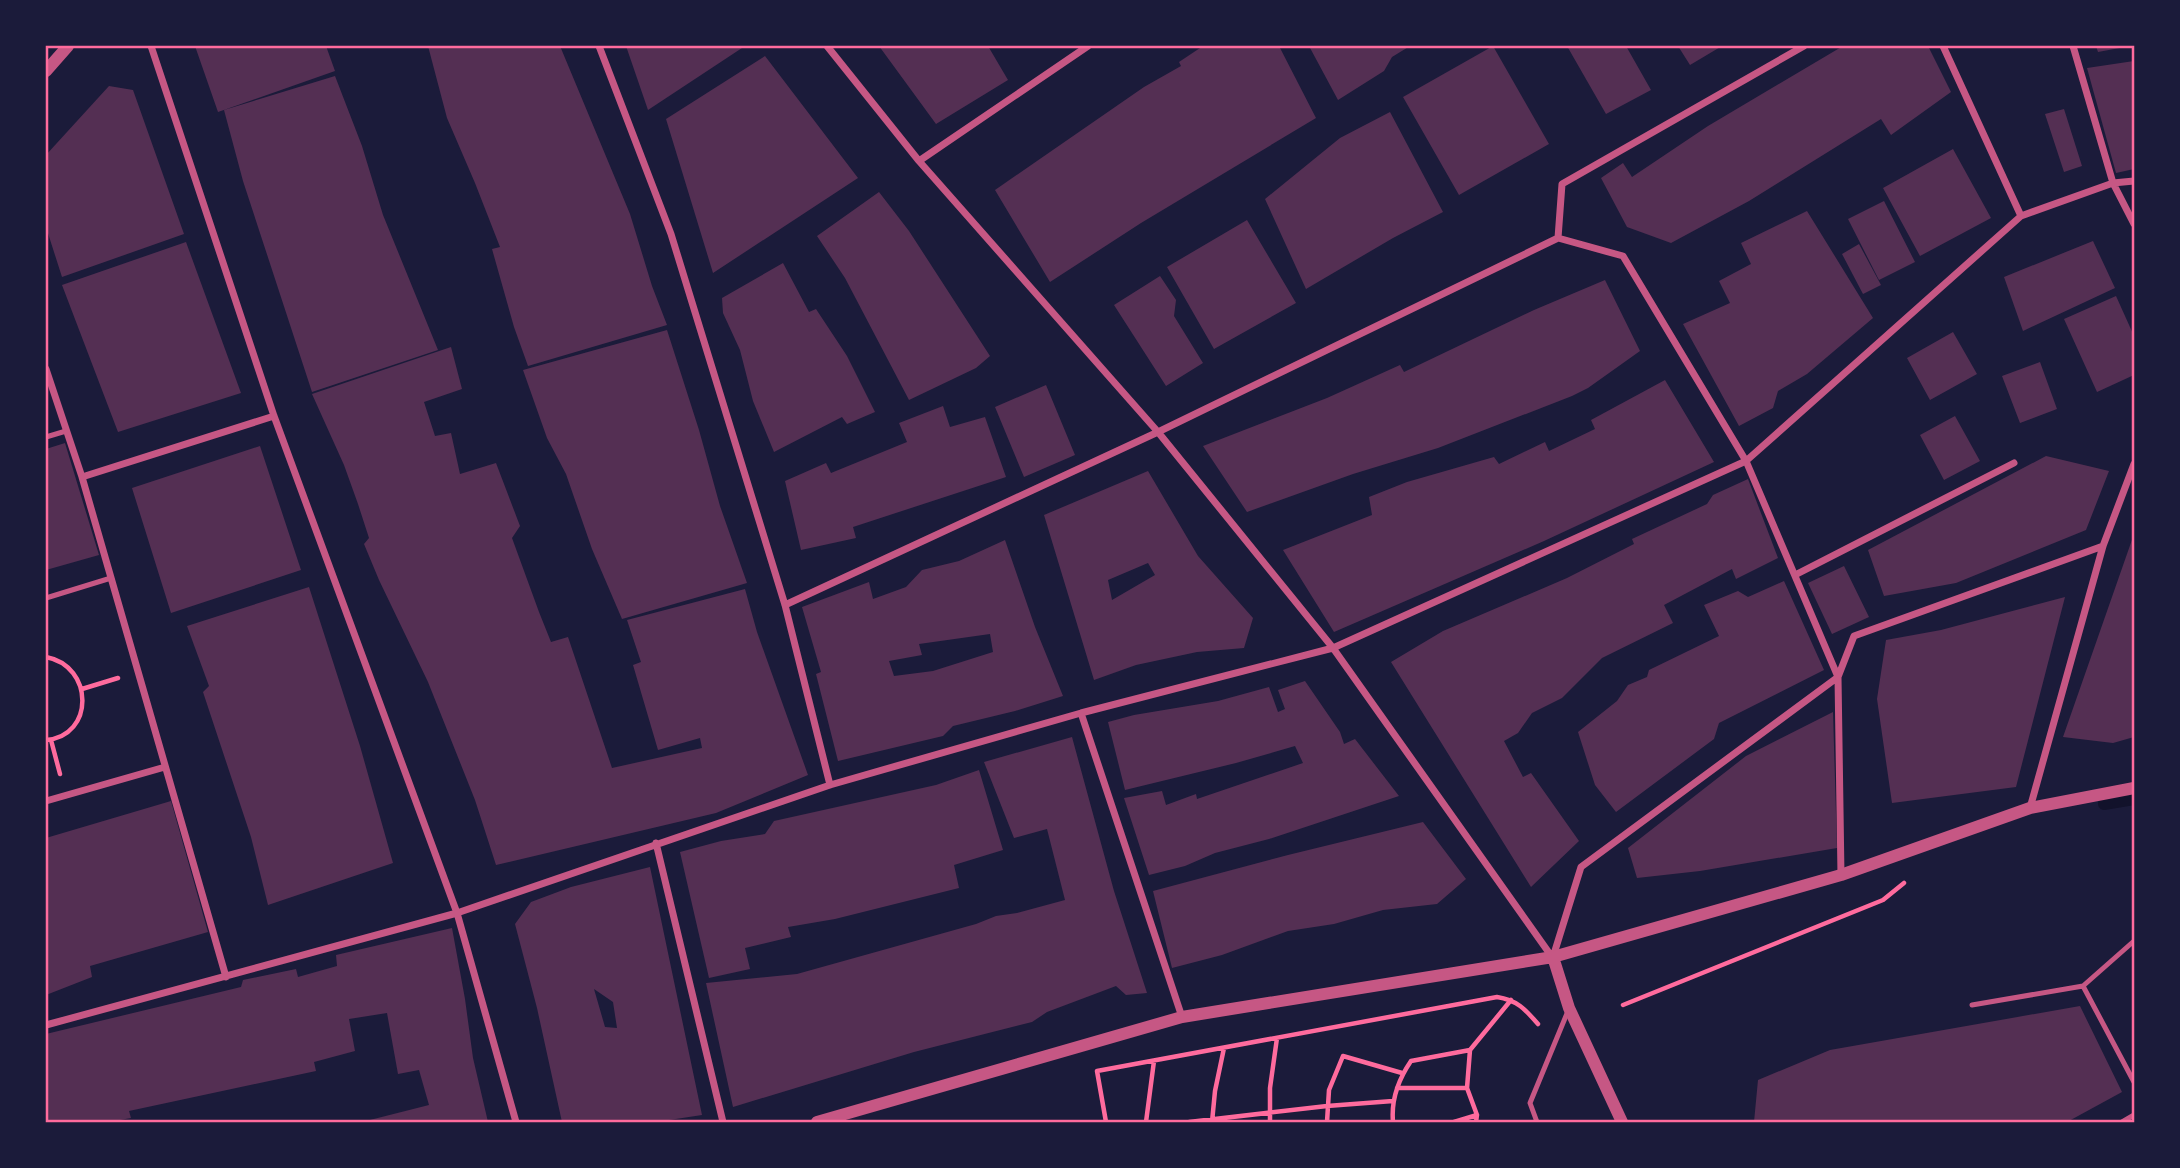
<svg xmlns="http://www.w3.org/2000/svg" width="2180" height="1168" viewBox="0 0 2180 1168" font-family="'PT Sans',sans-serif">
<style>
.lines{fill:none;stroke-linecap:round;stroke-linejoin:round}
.stream{stroke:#12122b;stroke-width:12}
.building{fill:#542f53;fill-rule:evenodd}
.path{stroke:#ff6b9d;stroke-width:4.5}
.service{stroke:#c65784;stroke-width:5}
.minor{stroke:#c65784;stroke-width:7}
.tertiary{stroke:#c65784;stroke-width:12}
.neatline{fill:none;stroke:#ff6b9d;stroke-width:2.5}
</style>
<rect width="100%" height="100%" fill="#1b1b3a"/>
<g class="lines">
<!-- stream -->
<path class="stream" d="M 2104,804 L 2134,799"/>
</g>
<!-- building -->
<path class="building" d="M 195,46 L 326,46 L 335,71 L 218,112 Z
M 428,46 L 560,46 L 630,214 L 652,286 L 667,325 L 528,366 L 514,327 L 492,249 L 500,247 L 475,183 L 447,118 Z
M 626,46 L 745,46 L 648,110 Z
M 879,46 L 988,46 L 1008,80 L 936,124 Z
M 1203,46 L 1279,46 L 1316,118 L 1141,223 L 1050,282 L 995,190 L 1144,87 L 1181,66 L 1179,62 Z
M 1309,46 L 1410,46 L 1392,57 L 1384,71 L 1338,100 Z
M 1493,46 L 1549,144 L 1459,195 L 1403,97 Z
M 1567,46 L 1626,46 L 1651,90 L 1606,114 Z
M 1678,46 L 1722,46 L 1690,65 Z
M 1843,46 L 1928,46 L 1951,92 L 1891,135 L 1881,119 L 1749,201 L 1671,243 L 1627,227 L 1601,178 L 1623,163 L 1632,177 L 1708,126 Z
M 2096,46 L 2125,46 L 2125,47 L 2098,52 Z
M 765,56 L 858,178 L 713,273 L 666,119 Z
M 2134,61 L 2134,169 L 2116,173 L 2087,68 Z
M 335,76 L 362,146 L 383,215 L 438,350 L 312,392 L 243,181 L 224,110 Z
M 109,86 L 133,90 L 184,234 L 62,277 L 46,227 L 46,155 Z
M 2064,109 L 2082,166 L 2064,172 L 2045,114 Z
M 1390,112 L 1443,212 L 1393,238 L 1306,289 L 1265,199 L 1340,138 Z
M 1953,149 L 1991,218 L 1920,256 L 1883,188 Z
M 879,192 L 909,231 L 990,356 L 976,368 L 909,400 L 845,278 L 817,236 Z
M 1884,201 L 1915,262 L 1879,280 L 1848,219 Z
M 1807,211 L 1873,318 L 1807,374 L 1778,391 L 1773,408 L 1739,426 L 1683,324 L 1730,303 L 1719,281 L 1751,264 L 1741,243 Z
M 1247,220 L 1296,303 L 1214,349 L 1167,267 Z
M 2093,241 L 2115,288 L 2023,331 L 2004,277 Z
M 186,242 L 241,393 L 118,432 L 62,285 Z
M 1859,244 L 1881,285 L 1863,294 L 1842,254 Z
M 783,263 L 809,312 L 816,309 L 847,356 L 875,412 L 847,424 L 842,417 L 774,452 L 753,401 L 740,350 L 723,313 L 722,298 Z
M 1160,276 L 1176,300 L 1174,316 L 1203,363 L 1166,386 L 1114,305 Z
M 1605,280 L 1640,351 L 1588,388 L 1572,396 L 1438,448 L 1353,474 L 1247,512 L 1203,446 L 1327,398 L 1400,365 L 1404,372 L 1534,310 Z
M 2116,296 L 2134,336 L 2134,375 L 2097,392 L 2064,319 Z
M 667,330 L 699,430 L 720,506 L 747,583 L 622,619 L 592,549 L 566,474 L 547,438 L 523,370 Z
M 1953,332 L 1977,374 L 1930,400 L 1907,358 Z
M 451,347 L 462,389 L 424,402 L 435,436 L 451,433 L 460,474 L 496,463 L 520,526 L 512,538 L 539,612 L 551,642 L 568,637 L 612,768 L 702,748 L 700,738 L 658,750 L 633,665 L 641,662 L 627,620 L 745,589 L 757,632 L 808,775 L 716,813 L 496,865 L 475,800 L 428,682 L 379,580 L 364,544 L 369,538 L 358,504 L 344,465 L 312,394 Z
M 2040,362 L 2057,409 L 2020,423 L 2002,376 Z
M 1665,380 L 1714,462 L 1544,541 L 1334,632 L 1283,550 L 1372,515 L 1369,497 L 1407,482 L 1494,457 L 1499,464 L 1545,442 L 1549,451 L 1595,429 L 1591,420 Z
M 1046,385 L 1075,455 L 1024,477 L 995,407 Z
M 943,406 L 950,427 L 985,417 L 1006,477 L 853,527 L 856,538 L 801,550 L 785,481 L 826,463 L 831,473 L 907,442 L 899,423 Z
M 1955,416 L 1980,461 L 1944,480 L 1920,435 Z
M 65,443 L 99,555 L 46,570 L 46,449 Z
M 260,446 L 301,570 L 171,613 L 132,488 Z
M 2046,456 L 2109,471 L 2086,530 L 1956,583 L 1884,596 L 1868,550 Z
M 1148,471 L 1198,556 L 1253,618 L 1244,648 L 1197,652 L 1136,665 L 1094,680 L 1044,515 ZM 1148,563 L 1155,575 L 1112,600 L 1108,580 Z
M 1748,479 L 1778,558 L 1736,579 L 1732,569 L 1664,605 L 1673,623 L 1602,658 L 1562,698 L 1532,713 L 1518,733 L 1504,741 L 1523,777 L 1531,773 L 1579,841 L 1531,887 L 1391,662 L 1443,631 L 1567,578 L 1634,544 L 1632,539 L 1707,504 L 1713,495 Z
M 2134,534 L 2134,737 L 2113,743 L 2063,737 Z
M 1005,540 L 1035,627 L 1063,696 L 1015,711 L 953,726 L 943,736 L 838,761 L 816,674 L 821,672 L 802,607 L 869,582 L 873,599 L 906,587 L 922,570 L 959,561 ZM 990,634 L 993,652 L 933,671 L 894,676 L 889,661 L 922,655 L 919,644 Z
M 1844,566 L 1869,617 L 1832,634 L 1808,583 Z
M 1784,581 L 1824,670 L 1719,723 L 1714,739 L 1616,812 L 1595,785 L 1578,732 L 1617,701 L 1628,685 L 1647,677 L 1649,670 L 1719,636 L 1704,605 L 1738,591 L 1748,597 Z
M 309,587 L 360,746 L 393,863 L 268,905 L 251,837 L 203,692 L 209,686 L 187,626 Z
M 2065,597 L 2016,787 L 1892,803 L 1877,699 L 1886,640 L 1941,630 Z
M 1305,681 L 1340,732 L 1344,744 L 1355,739 L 1399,796 L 1269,839 L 1215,853 L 1185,866 L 1149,875 L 1124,798 L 1162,791 L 1166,805 L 1196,794 L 1197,799 L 1303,763 L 1295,746 L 1236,763 L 1125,790 L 1108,722 L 1134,715 L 1218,701 L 1269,687 L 1278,712 L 1285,709 L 1278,690 Z
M 1833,712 L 1837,848 L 1700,871 L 1637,878 L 1628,848 L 1746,756 Z
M 1072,737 L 1114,891 L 1147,993 L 1126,995 L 1116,986 L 1047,1012 L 1032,1022 L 914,1052 L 733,1107 L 706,983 L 797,974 L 976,924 L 996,916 L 1017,913 L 1065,900 L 1047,829 L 1014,838 L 984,762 Z
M 979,770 L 1003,850 L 954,865 L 959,888 L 835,919 L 788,927 L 791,937 L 745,948 L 750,969 L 709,978 L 680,852 L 721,841 L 765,834 L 774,821 L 936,785 Z
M 171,801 L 208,932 L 90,966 L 92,977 L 46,995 L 46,838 Z
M 1423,822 L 1466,879 L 1437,904 L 1383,910 L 1334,924 L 1288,931 L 1222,955 L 1172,968 L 1153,891 L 1288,855 Z
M 650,867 L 702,1115 L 656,1122 L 562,1122 L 537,1008 L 515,924 L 531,902 L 571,887 ZM 594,989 L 613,1002 L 617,1028 L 605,1027 Z
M 452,928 L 465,999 L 473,1058 L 488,1122 L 362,1122 L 429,1105 L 419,1070 L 398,1074 L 387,1013 L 349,1019 L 355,1051 L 314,1062 L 316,1071 L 129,1111 L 131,1118 L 109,1122 L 46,1122 L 46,1034 L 241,987 L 243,980 L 296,969 L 298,977 L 337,966 L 336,955 Z
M 2080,1006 L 2122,1092 L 2067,1122 L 1754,1122 L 1758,1080 L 1830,1050 Z"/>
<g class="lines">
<!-- path -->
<path class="path" d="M 46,657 C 94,666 95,736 46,740
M 82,689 L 118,678
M 51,740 L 60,774
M 1623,1005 L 1883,900 L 1904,883
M 1397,1088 L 1467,1088
M 1106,1122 L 1097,1071 L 1497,997 C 1517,1000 1525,1009 1538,1024
M 1146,1122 L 1154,1061
M 1189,1122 L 1327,1106 L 1393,1101
M 1212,1122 L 1215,1091 L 1224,1048
M 1270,1122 L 1270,1088 L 1277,1038
M 1327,1122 L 1329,1090 L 1343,1056 L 1402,1073
M 1393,1122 C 1391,1100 1398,1080 1411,1061 L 1470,1050
M 1454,1122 L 1477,1115
M 1476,1122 L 1477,1115 L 1467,1088 L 1470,1050 L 1511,1000"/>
<!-- service -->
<path class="service" d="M 46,437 L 66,431
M 46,598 L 111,578
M 2134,941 L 2083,986 L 2134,1082
M 1972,1005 L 2083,986
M 1537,1122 L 1530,1103 L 1568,1011
M 2122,1122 L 2134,1115"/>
<!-- minor -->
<path class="minor" d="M 151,46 L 274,416 L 457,913 L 516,1122
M 599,46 L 671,234 L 785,605 L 830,785
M 827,46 L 919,161 L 1158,432 L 1333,648 L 1552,957
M 1943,46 L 2021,216
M 2073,46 L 2113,183 L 2134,224
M 919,161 L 1088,46
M 1558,238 L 1623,256 L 1746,461 L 1838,677 L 1841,875
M 46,369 L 82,477 L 226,977
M 82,477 L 274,416
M 1795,575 L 2014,463
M 785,605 L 1158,432 L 1558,238 L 1562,184 L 1804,46
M 1081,713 L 1182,1017
M 46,801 L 165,767
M 2030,808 L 2103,546 L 2134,464
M 656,843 L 723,1122
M 1553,957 L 1581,867 L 1838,677 L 1854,636 L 2103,546
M 46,1025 L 457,913 L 830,785 L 1081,713 L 1333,648 L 1746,461 L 2021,216 L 2113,183 L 2134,181"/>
<!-- tertiary -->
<path class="tertiary" d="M 46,71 L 68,46
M 1553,957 L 1569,1008 L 1622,1122
M 817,1122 L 1182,1017 L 1553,957 L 1841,875 L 2030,808 L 2134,788"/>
</g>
<!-- border -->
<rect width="2180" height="1168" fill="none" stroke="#1b1b3a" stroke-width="94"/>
<rect x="47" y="47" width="2086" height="1074" class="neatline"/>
</svg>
